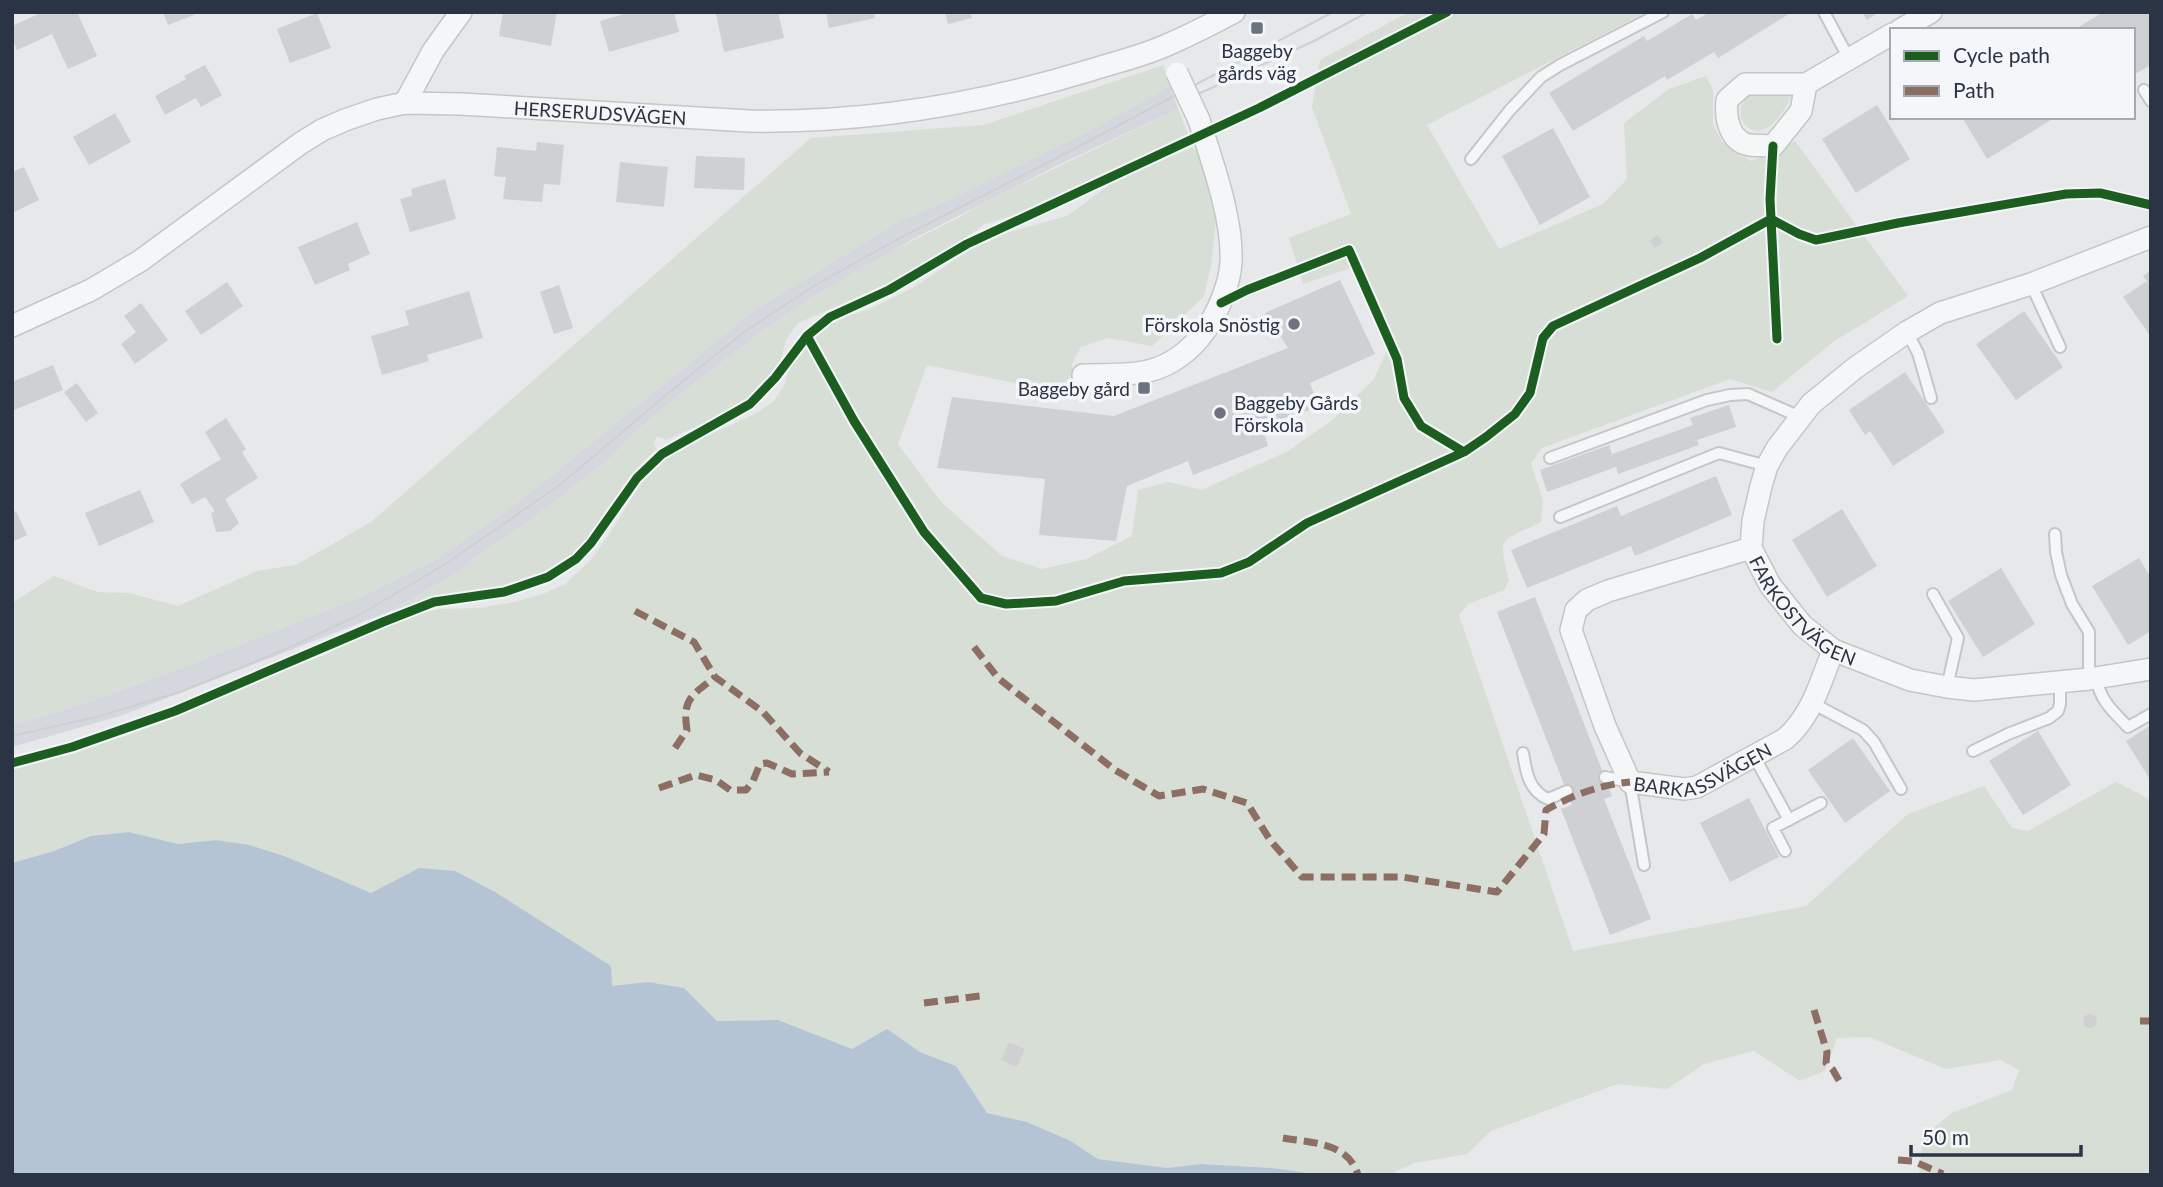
<svg xmlns="http://www.w3.org/2000/svg" width="2163" height="1187" viewBox="0 0 2163 1187" font-family="Lato,sans-serif">
<style>
.built{fill:#d4d7dd}
.green{fill:#d6ded6}
.water{fill:#b4c4d5}
.building{fill:#ced0d3}
.lines{fill:none;stroke-linecap:round;stroke-linejoin:round}
.lane-casing{stroke:#c4c6c8;stroke-width:14}
.street-casing{stroke:#c4c6c8;stroke-width:24}
.lane{stroke:#f5f6f7;stroke-width:10}
.street{stroke:#f5f6f7;stroke-width:21}
.tram{stroke:#cecfd2;stroke-width:2}
.street-bridge-casing{stroke:#c4c6c8;stroke-width:24;stroke-linecap:butt}
.street-bridge{stroke:#f5f6f7;stroke-width:21}
.quiet{stroke:#8d6e63;stroke-width:7;stroke-dasharray:14 7;stroke-linecap:butt}
.cycleway-casing{stroke:#f4f6f9;stroke-width:13}
.cycleway{stroke:#1b5e20;stroke-width:9}
.poi-dot{fill:#6c737f;stroke:#f4f6f9;stroke-width:2.5}
.labels{text-anchor:middle;dominant-baseline:central;stroke-width:7;stroke-linejoin:round;paint-order:stroke}
.poi-label{font-size:19px;fill:#2b3445;stroke:#f4f6f9;text-anchor:end}
.street-label{font-size:19px;fill:#2b3445;stroke:#f4f6f9}
</style>
<rect width="100%" height="100%" fill="#e6e8ea"/>
<!-- built -->
<path class="built" d="M 1170,86 L 1178,109 L 1056,166 L 913,239 L 807,300 L 769,326 L 679,395 L 626,440 L 614,455 L 524,525 L 474,558 L 460,571 L 391,611 L 123,715 L 12,747 L 12,725 L 86,703 L 179,669 L 360,597 L 434,561 L 505,512 L 557,471 L 755,310 L 900,221 L 949,200 L 1095,128 Z"/>
<!-- green -->
<path class="green" d="M 1409,12 L 1646,12 L 1427,125 L 1499,249 L 1603,204 L 1627,179 L 1624,123 L 1669,89 L 1706,76 L 1713,90 L 1713,125 L 1723,143 L 1751,161 L 1795,141 L 1908,296 L 1833,342 L 1772,392 L 1730,379 L 1542,448 L 1531,463 L 1543,500 L 1541,522 C 1501,542 1497,534 1509,580 L 1504,590 L 1468,604 L 1459,615 L 1573,951 L 1806,906 L 1908,814 L 1984,786 L 2012,828 L 2028,831 L 2116,782 L 2151,800 L 2151,1175 L 1919,1175 L 1923,1136 L 1952,1113 L 2012,1090 L 2019,1070 L 2001,1060 L 1946,1069 L 1869,1037 L 1837,1038 L 1825,1071 L 1800,1081 L 1754,1051 L 1704,1064 L 1667,1089 L 1617,1084 L 1491,1131 L 1467,1154 L 1415,1163 L 1388,1175 L 1322,1175 L 1273,1168 L 1202,1164 L 1167,1168 L 1098,1159 L 1069,1140 L 1027,1122 L 987,1113 L 956,1066 L 920,1052 L 887,1030 L 852,1049 L 778,1020 L 717,1021 L 684,988 L 648,982 L 612,987 L 419,868 L 371,893 L 287,857 L 216,840 L 178,844 L 129,832 L 91,836 L 54,851 L 12,863 L 12,770 L 125,736 L 194,710 L 266,677 L 325,655 L 363,636 L 403,618 L 440,609 L 480,608 L 514,602 L 543,594 L 565,584 L 589,562 L 608,536 L 642,482 L 654,468 L 674,451 L 755,414 L 773,402 L 784,386 L 795,348 L 805,336 L 838,319 L 870,309 L 914,287 L 988,238 L 1067,216 L 1112,183 L 1192,147 L 1199,155 L 1216,219 L 1211,266 L 1204,296 L 1152,346 L 1108,338 L 1081,347 L 1072,364 L 1078,396 L 927,365 L 898,444 L 941,502 L 1002,556 L 1042,569 L 1086,559 L 1132,536 L 1138,490 L 1168,482 L 1202,490 L 1288,451 L 1330,422 L 1374,379 L 1388,348 L 1351,268 L 1303,284 L 1289,238 L 1351,214 L 1312,107 L 1320,60 Z
M 1163,65 L 1170,86 L 1161,92 L 1095,128 L 949,200 L 900,221 L 755,310 L 557,471 L 505,512 L 434,561 L 360,597 L 179,669 L 86,703 L 12,725 L 12,603 L 54,576 L 97,592 L 129,593 L 178,606 L 257,571 L 296,565 L 371,522 L 811,138 L 984,125 Z
M 1756,93 L 1790,94 L 1791,96 C 1789,103 1785,109 1780,115 C 1752,156 1721,105 1756,93 Z
M 1178,109 L 1189,137 L 1143,157 L 1053,204 L 985,224 L 914,274 L 798,323 L 786,340 L 775,381 L 766,395 L 666,440 L 657,436 L 654,443 L 656,449 L 638,467 L 597,533 L 562,572 L 528,587 L 430,599 L 391,611 L 460,571 L 474,558 L 524,525 L 614,455 L 626,440 L 679,395 L 769,326 L 807,300 L 882,256 L 958,218 L 989,200 Z"/>
<!-- water -->
<path class="water" d="M 129,832 L 178,844 L 216,840 L 249,845 L 287,857 L 371,893 L 419,868 L 455,871 L 495,892 L 611,966 L 612,986 L 648,982 L 684,988 L 717,1021 L 778,1020 L 852,1049 L 887,1029 L 920,1052 L 956,1066 L 987,1113 L 1027,1122 L 1069,1140 L 1098,1159 L 1167,1168 L 1201,1164 L 1273,1168 L 1322,1175 L 12,1175 L 12,863 L 54,851 L 91,836 Z"/>
<!-- building -->
<path class="building" d="M 43,12 L 77,12 L 97,56 L 68,69 L 52,34 L 17,50 L 12,38 L 12,26 Z
M 163,12 L 193,12 L 194,15 L 168,25 Z
M 503,12 L 557,12 L 551,46 L 499,36 Z
M 631,12 L 674,12 L 679,32 L 609,52 L 600,21 Z
M 721,12 L 778,12 L 784,38 L 724,52 L 716,14 Z
M 826,12 L 874,12 L 875,18 L 829,28 Z
M 945,12 L 970,12 L 972,18 L 948,24 Z
M 1710,12 L 1792,12 L 1718,58 L 1714,52 L 1667,80 L 1665,76 L 1573,131 L 1549,93 L 1644,36 L 1647,41 L 1692,14 L 1696,20 Z
M 1862,12 L 1879,12 L 1867,20 Z
M 2103,12 L 2151,12 L 2151,65 L 2133,75 L 2133,30 L 2074,30 Z
M 317,13 L 331,48 L 290,63 L 277,29 Z
M 205,65 L 222,95 L 201,107 L 196,98 L 165,115 L 155,96 L 186,79 L 184,76 Z
M 1877,105 L 1910,159 L 1856,193 L 1822,139 Z
M 115,113 L 131,142 L 89,165 L 73,137 Z
M 1962,117 L 2056,117 L 1987,159 Z
M 1553,128 L 1590,197 L 1540,225 L 1502,156 Z
M 537,142 L 564,145 L 560,185 L 544,184 L 542,202 L 503,199 L 506,177 L 494,176 L 497,147 L 536,151 Z
M 696,156 L 745,158 L 744,190 L 694,188 Z
M 620,162 L 668,167 L 664,207 L 616,202 Z
M 24,167 L 39,200 L 12,213 L 12,172 Z
M 445,179 L 456,219 L 410,232 L 400,199 L 412,196 L 411,189 Z
M 357,222 L 370,254 L 348,264 L 350,270 L 315,285 L 298,247 Z
M 1657,235 L 1663,242 L 1655,248 L 1650,241 Z
M 2151,270 L 2151,337 L 2123,297 L 2147,281 L 2143,276 Z
M 1340,280 L 1375,354 L 1310,383 L 1319,407 L 1262,425 L 1268,446 L 1193,475 L 1188,461 L 1127,486 L 1116,541 L 1039,535 L 1045,479 L 937,468 L 952,397 L 1114,416 L 1288,348 L 1265,313 Z
M 227,282 L 243,306 L 201,335 L 185,311 Z
M 559,285 L 573,328 L 554,334 L 540,292 Z
M 469,291 L 483,338 L 427,355 L 429,361 L 382,375 L 371,336 L 409,325 L 405,311 Z
M 141,303 L 168,340 L 135,364 L 121,344 L 136,332 L 124,316 Z
M 2024,311 L 2063,367 L 2016,400 L 1976,344 Z
M 53,365 L 63,390 L 12,411 L 12,382 Z
M 1905,372 L 1945,432 L 1893,466 L 1870,431 L 1865,435 L 1849,410 Z
M 77,383 L 98,413 L 86,422 L 64,392 Z
M 1729,405 L 1736,427 L 1697,440 L 1699,445 L 1618,474 L 1616,467 L 1547,492 L 1540,470 L 1609,445 L 1612,454 L 1693,425 L 1690,418 Z
M 226,418 L 246,449 L 242,452 L 258,478 L 225,499 L 239,523 L 230,531 L 216,532 L 211,513 L 215,511 L 205,497 L 192,504 L 180,484 L 221,459 L 205,432 Z
M 1716,476 L 1732,515 L 1635,556 L 1631,546 L 1527,588 L 1511,550 L 1617,506 L 1621,516 Z
M 140,490 L 154,522 L 99,546 L 85,513 Z
M 1842,509 L 1877,566 L 1827,597 L 1792,540 Z
M 16,511 L 27,535 L 12,542 L 12,513 Z
M 2139,558 L 2151,578 L 2151,631 L 2128,645 L 2092,586 Z
M 2001,568 L 2035,624 L 1983,657 L 1948,601 Z
M 1535,597 L 1612,796 L 1604,799 L 1651,919 L 1610,935 L 1561,809 L 1572,805 L 1497,612 Z
M 2151,725 L 2151,781 L 2126,741 Z
M 2038,731 L 2071,785 L 2023,815 L 1989,761 Z
M 1853,738 L 1890,791 L 1845,823 L 1808,770 Z
M 1749,798 L 1779,857 L 1730,882 L 1700,823 Z
M2083 1021a7 7 0 1 1 14 0a7 7 0 1 1-14 0Z
M 1009,1042 L 1025,1049 L 1017,1067 L 1001,1060 Z"/>
<g class="lines">
<defs>
<path id="lane" d="M 1824,12 L 1849,59
M 2144,90 L 2151,101
M 1471,159 L 1510,110 L 1541,77 L 1560,65 L 1663,12
M 2031,284 L 2060,347
M 1907,332 L 1918,353 L 1931,398
M 1550,458 L 1707,400 L 1730,395 L 1748,394 L 1800,417
M 1560,517 L 1719,453 L 1767,466
M 2055,534 L 2056,552 L 2061,575 L 2072,604 L 2089,632 L 2089,679
M 1933,594 L 1958,638 L 1947,687
M 2096,678 C 2101,702 2112,710 2128,727 L 2151,714
M 1812,703 L 1863,730 L 1874,742 L 1901,789
M 1973,751 L 2008,734 L 2049,718 L 2058,711 L 2060,704 L 2060,682
M 1523,753 C 1526,772 1529,791 1548,799 L 1567,791
M 1754,756 L 1789,820
M 1605,777 L 1630,782 L 1644,865
M 1785,851 L 1773,828 L 1821,803"/>
<g id="street">
<path d="M 1900,30 L 1931,12"/>
<path d="M 1806,84 L 1801,111 L 1773,146 C 1765,145 1757,146 1750,145 C 1729,142 1725,117 1727,100 L 1745,84 L 1806,84 L 1892,34"/>
<path d="M 405,103 L 433,51 L 461,12"/>
<path id="s1" d="M 2151,237 L 2031,284 L 1940,313 L 1907,332 L 1855,368 L 1811,404 L 1777,448 L 1767,466 L 1761,486 L 1753,521 L 1751,548 L 1770,585 L 1802,625 L 1833,650 L 1910,680 L 1947,687 L 1974,690 L 2089,679 L 2151,669"/>
<path id="s2" d="M 12,326 L 91,290 L 140,261 L 301,143 L 322,130 L 345,120 L 377,109 L 405,103 L 461,104 L 749,121 C 865,123 980,104 1091,70 C 1116,62 1143,56 1167,45 C 1190,35 1212,24 1234,12"/>
<path d="M 1083,375 C 1103,374 1129,376 1148,371 C 1171,366 1191,350 1204,332 C 1217,315 1230,284 1231,262 C 1233,218 1212,162 1199,120"/>
<path id="s3" d="M 1751,548 L 1608,591 L 1587,600 L 1576,610 L 1571,630 L 1605,726 L 1630,782 L 1684,789 L 1697,787 L 1785,739 C 1812,716 1821,681 1833,650"/>
</g>
</defs>
<!-- lane casing -->
<use href="#lane" class="lane-casing"/>
<!-- street casing -->
<use href="#street" class="street-casing"/>
<!-- lane -->
<use href="#lane" class="lane"/>
<!-- street -->
<use href="#street" class="street"/>
<!-- tram -->
<path class="tram" d="M 1194,96 L 1314,41 L 1368,12
M 12,736 L 96,717 L 180,692 L 284,650 L 363,613 L 447,563 L 561,484 L 672,390 L 743,333 L 817,284 L 896,240 L 1053,160 L 1333,12"/>
<defs>
<path id="street-bridge" d="M 1177,73 L 1199,120"/>
</defs>
<!-- street-bridge casing -->
<use href="#street-bridge" class="street-bridge-casing"/>
<!-- street-bridge -->
<use href="#street-bridge" class="street-bridge"/>
<!-- quiet -->
<path class="quiet" d="M 635,611 L 694,642 L 715,677 L 763,712 L 800,753 L 829,772
M 974,647 L 998,678 L 1115,770 L 1159,796 L 1203,789 L 1247,803 L 1270,840 L 1302,877 L 1402,877 L 1497,892 L 1544,834 L 1546,810 C 1573,795 1599,785 1630,782
M 675,748 L 687,730 C 682,698 692,696 715,677
M 659,788 L 696,775 L 716,780 L 730,790 L 746,790 L 753,781 L 760,764 L 767,763 L 792,774 L 829,772
M 924,1003 L 980,996
M 1814,1010 L 1827,1052 L 1826,1063 L 1833,1070 L 1841,1084
M 2140,1021 L 2151,1021
M 1283,1138 C 1312,1143 1348,1142 1358,1175
M 1898,1160 L 1913,1161 L 1943,1174"/>
<defs>
<path id="cycleway" d="M 1773,146 L 1770,199 L 1777,339
M 1221,303 L 1247,290 L 1349,250 L 1397,359 L 1404,398 L 1421,426 L 1464,452
M 807,336 L 854,421 L 924,532 L 981,598 L 1006,604 L 1056,601 L 1124,581 L 1221,573 L 1249,562 L 1307,523 L 1464,452 L 1486,437 L 1515,414 L 1530,393 L 1543,338 L 1553,326 L 1700,258 L 1771,219 L 1799,234 L 1816,240 L 1898,223 L 2066,194 L 2100,193 L 2151,205
M 12,763 L 72,747 L 175,711 L 383,622 L 434,602 L 504,592 L 548,577 L 576,559 L 591,543 L 637,478 L 662,454 L 750,404 L 775,378 L 807,336 L 830,317 L 889,290 L 967,244 L 1259,108 L 1447,12"/>
</defs>
<!-- cycleway casing -->
<use href="#cycleway" class="cycleway-casing"/>
<!-- cycleway -->
<use href="#cycleway" class="cycleway"/>
</g>
<!-- markers -->
<g class="poi-dot">
<rect x="1250" y="21" width="14" height="14" rx="3.5"/>
<circle cx="1294" cy="324" r="7"/>
<rect x="1137" y="381" width="14" height="14" rx="3.5"/>
<circle cx="1220" cy="413" r="7"/>
</g>
<g class="labels">
<!-- poi labels -->
<g class="poi-label">
<text x="1257" y="50" text-anchor="middle">Baggeby<tspan x="1257" dy="22">gårds väg</tspan></text>
<text x="1280" y="324">Förskola Snöstig</text>
<text x="1130" y="388">Baggeby gård</text>
<text x="1234" y="402" text-anchor="start">Baggeby Gårds<tspan x="1234" dy="22">Förskola</tspan></text>
</g>
<!-- street labels -->
<g class="street-label">
<text stroke="none"><textPath href="#s2" startOffset="651">HERSERUDSVÄGEN</textPath></text>
<text stroke="none"><textPath href="#s1" startOffset="626">FARKOSTVÄGEN</textPath></text>
<text stroke="none"><textPath href="#s3" startOffset="448">BARKASSVÄGEN</textPath></text>
</g>
</g>
<!-- border -->
<rect width="2163" height="1187" fill="none" stroke="#2b3445" stroke-width="28"/>
<!-- legend -->
<rect x="1890" y="28" width="245" height="91" fill="#f4f6f9" stroke="#a4a8b1" stroke-width="2"/>
<rect x="1904" y="51" width="35" height="10" fill="#1b5e20" stroke="#a4a8b1" stroke-width="2"/>
<text x="1953" y="63" font-size="21" fill="#2b3445">Cycle path</text>
<rect x="1904" y="86" width="35" height="10" fill="#8d6e63" stroke="#a4a8b1" stroke-width="2"/>
<text x="1953" y="98" font-size="21" fill="#2b3445">Path</text>
<!-- scale -->
<path d="M1911 1145v10h170v-10" fill="none" stroke="#2b3445" stroke-width="3.5"/>
<text x="1922" y="1145" font-size="21" fill="#2b3445" stroke="#f4f6f9" stroke-width="5" paint-order="stroke">50 m</text>
</svg>
